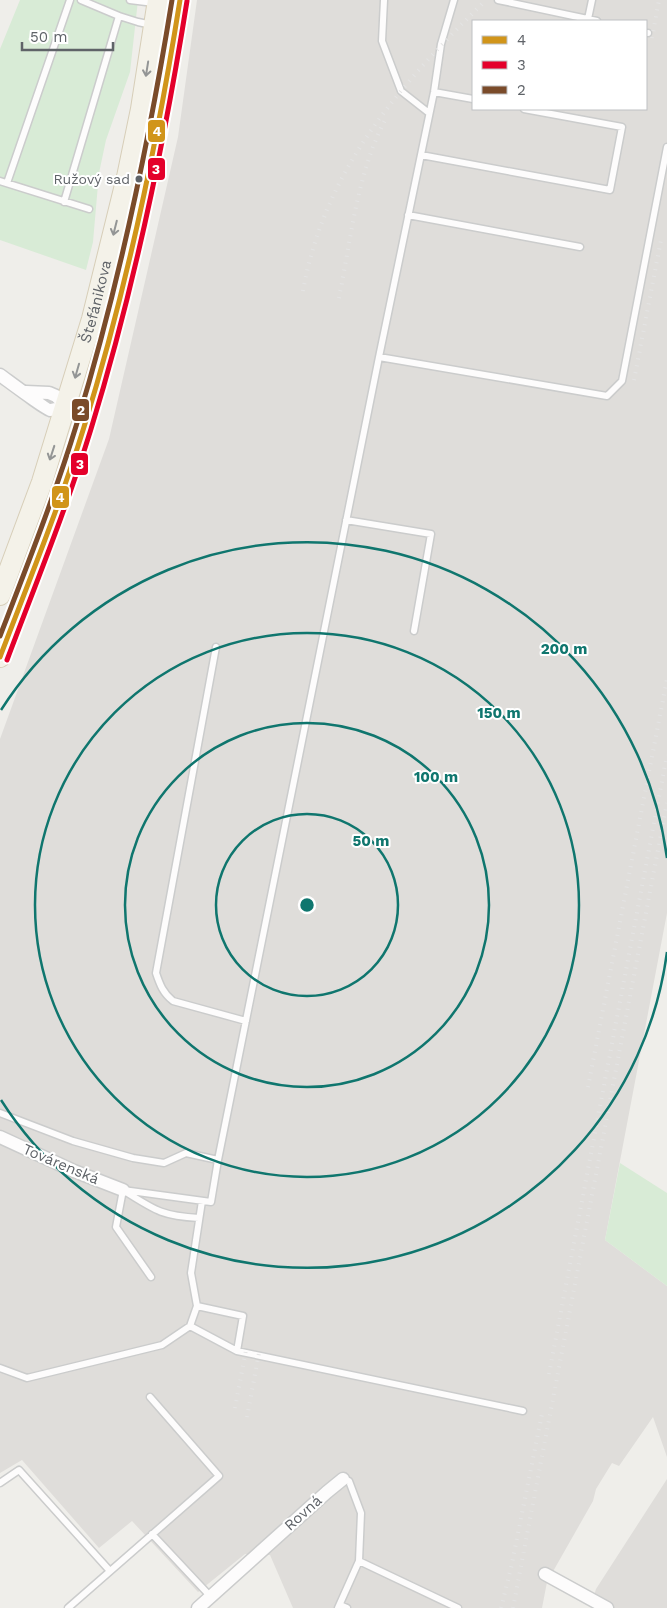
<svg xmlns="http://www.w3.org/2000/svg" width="667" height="1608" viewBox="0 0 667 1608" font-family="'Work Sans',sans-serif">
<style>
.industrial{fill:#dfddda;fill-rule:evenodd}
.green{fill:#d8ebd6}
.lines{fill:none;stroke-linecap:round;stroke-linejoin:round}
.lane-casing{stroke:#cbcccc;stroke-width:9}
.street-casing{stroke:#cbcccc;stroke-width:15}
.primary-casing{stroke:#d7ceb8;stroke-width:22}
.lane{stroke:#fdfcfc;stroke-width:6}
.street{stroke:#fdfcfc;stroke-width:12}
.primary{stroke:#f4f2e9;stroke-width:20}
.rail{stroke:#e4e4e4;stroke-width:4;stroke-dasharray:1 6;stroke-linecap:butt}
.bus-1-casing{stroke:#fff;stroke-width:9}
.bus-2-casing{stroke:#fff;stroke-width:9}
.bus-3-casing{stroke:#fff;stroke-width:9}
.bus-1{stroke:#d1951a;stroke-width:5}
.bus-2{stroke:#e4002b;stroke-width:5}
.bus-3{stroke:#7a4b2a;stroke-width:5}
.oneway{stroke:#939595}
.ring{fill:none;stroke:#0f766e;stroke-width:2.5}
.bus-dot{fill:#5f6368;stroke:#fff;stroke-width:2}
.labels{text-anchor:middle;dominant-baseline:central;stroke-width:4;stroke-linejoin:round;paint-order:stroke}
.bus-label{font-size:14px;fill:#5f6368;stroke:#fff;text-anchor:end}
.street-label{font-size:15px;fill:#5f6368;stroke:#fff}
.centre{fill:#0f766e;stroke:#fff;stroke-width:2.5}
.ring-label{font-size:15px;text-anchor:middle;font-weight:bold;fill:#0f766e;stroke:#fff;stroke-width:4;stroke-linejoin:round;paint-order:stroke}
.line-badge{stroke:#fff;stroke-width:2}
.badge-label{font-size:14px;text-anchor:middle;font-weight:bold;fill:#fff}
</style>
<rect width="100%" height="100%" fill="#efeeea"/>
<!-- industrial -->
<path class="industrial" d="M 197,0 L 667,0 L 667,913 L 605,1240 L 667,1286 L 667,1457 L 653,1417 L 619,1466 L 612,1463 L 596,1489 L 593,1501 L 547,1582 L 542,1608 L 293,1608 L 270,1555 L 245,1554 L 198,1592 L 132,1521 L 99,1548 L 22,1460 L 0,1473 L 0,739 L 109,439 L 178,137 ZM 473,21 L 646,21 L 646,109 L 473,109 Z
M 667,1479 L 667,1608 L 595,1608 L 591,1605 L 596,1589 Z"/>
<!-- green -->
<path class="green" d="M 20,0 L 138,0 L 130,72 L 106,140 L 99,173 L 93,242 L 86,270 L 0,240 L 0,49 Z
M 620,1163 L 667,1193 L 667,1286 L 605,1240 Z"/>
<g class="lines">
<defs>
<path id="lane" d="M 130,0 L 154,3
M 384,0 L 382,41 L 401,91 L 429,113
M 454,0 L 441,44 L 434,92 L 379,357 L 607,396 L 622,381 L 667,147
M 498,0 L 597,21
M 119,16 L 138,22 L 152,25
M 588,19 L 592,0
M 646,33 L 648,33
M 434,92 L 473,99
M 421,155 L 610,190 L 622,127 L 524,109
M 0,181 L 89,209
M 7,183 L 70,0
M 64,202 L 119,16 L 81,0
M 408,215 L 580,247
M 346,520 L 431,534 L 414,631
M 216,647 L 156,973 C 160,985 163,993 173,1001 L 246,1021
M 0,1113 L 73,1141 L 133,1158 L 164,1163 L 186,1153 L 218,1160
M 123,1190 L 211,1202 L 218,1160 L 379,357
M 123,1190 L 116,1227 L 151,1277
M 126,1192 C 156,1211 163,1216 199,1218
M 197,1306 L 243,1316 L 237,1351
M 190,1326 L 237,1351 L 523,1411
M 0,1368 L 27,1378 L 162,1345 L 190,1326 L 197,1306 L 191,1273 L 202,1201
M 0,1483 L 19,1470 L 110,1571
M 152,1534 L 211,1597
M 359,1561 L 458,1608
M 340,1605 L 347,1608
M 68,1608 L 219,1476 L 150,1397
M 338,1608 L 359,1561 L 361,1513 L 349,1481 L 343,1479"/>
<path id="street" d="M 0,375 C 7,380 47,410 50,410 C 55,410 62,407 66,406
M 26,392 L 49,393 L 56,396 L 66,406 L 88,414
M 0,1137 L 74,1171 L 123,1190
M 545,1574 L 607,1608
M 198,1608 L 327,1492 L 343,1479"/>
<g id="primary">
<path id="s1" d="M 0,595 L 42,482 L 92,319 L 127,177 L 141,109 L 158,0"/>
<path d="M 0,657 C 26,589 53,521 76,452 C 98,385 115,316 131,248 C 150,166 167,83 180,0"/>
</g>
</defs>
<!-- lane casing -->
<use href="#lane" class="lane-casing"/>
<!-- street casing -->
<use href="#street" class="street-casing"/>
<!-- primary casing -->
<use href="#primary" class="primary-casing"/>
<!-- lane -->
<use href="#lane" class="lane"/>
<!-- street -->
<use href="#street" class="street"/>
<!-- primary -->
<use href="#primary" class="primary"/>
<!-- rail -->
<path class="rail" d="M 652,38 L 659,0
M 303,291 C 325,168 400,85 486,0
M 339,298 C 351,239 357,174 385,120
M 634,380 L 661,240
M 588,1087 L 667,679
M 549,1374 L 667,755
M 235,1408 L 246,1350
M 247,1417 L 259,1353
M 501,1608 L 511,1568 L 542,1414
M 513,1608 L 667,803"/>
<defs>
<path id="bus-1" d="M 0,657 C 29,581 60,505 84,427 C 127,288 157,144 180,0"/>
<path id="bus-2" d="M 7,660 C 36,583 67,507 91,429 C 134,289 164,145 187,1"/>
<path id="bus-3" d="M 0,636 C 27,566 55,495 77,423 C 119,285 149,142 172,0"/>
</defs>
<!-- bus-1 casing -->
<use href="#bus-1" class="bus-1-casing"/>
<!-- bus-2 casing -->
<use href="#bus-2" class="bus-2-casing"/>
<!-- bus-3 casing -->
<use href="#bus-3" class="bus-3-casing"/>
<!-- bus-1 -->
<use href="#bus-1" class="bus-1"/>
<!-- bus-2 -->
<use href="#bus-2" class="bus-2"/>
<!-- bus-3 -->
<use href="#bus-3" class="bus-3"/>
</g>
<!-- one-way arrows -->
<defs><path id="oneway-shaft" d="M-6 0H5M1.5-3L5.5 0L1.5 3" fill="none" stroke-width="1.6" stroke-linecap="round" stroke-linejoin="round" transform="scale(1.25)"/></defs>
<g class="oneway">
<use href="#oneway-shaft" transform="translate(147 69) rotate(99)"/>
<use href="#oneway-shaft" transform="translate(115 228) rotate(104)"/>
<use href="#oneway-shaft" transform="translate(77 371) rotate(106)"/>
<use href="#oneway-shaft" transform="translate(52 453) rotate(108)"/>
</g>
<!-- distance rings -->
<g class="ring">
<circle cx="307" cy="905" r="91"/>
<circle cx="307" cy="905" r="182"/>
<circle cx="307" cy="905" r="272"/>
<path d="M667 952A363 363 0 0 1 1 1100M1 710A363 363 0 0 1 667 858"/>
</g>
<!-- markers -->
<circle class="bus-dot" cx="139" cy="179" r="4.5"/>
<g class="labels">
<!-- bus labels -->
<g class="bus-label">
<text x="130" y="179">Ružový sad</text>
</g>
<!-- street labels -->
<g class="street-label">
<text stroke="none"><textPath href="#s1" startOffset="309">Štefánikova</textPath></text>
<text transform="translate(61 1164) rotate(23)">Továrenská</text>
<text transform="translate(303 1513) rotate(-42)">Rovná</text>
</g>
</g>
<circle cx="307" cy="905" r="8" class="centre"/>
<g class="ring-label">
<text x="564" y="654">200 m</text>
<text x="499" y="718">150 m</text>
<text x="436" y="782">100 m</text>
<text x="371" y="846">50 m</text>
</g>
<g class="line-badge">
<rect x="147" y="119" width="19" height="24" rx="5" fill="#d1951a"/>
<rect x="147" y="157" width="19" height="24" rx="5" fill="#e4002b"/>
<rect x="71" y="398" width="19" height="24" rx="5" fill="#7a4b2a"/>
<rect x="70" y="452" width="19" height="24" rx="5" fill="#e4002b"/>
<rect x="51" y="485" width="19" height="24" rx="5" fill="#d1951a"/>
</g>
<g class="badge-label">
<text x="157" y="136">4</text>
<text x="156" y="174">3</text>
<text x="81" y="415">2</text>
<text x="80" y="469">3</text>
<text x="60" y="502">4</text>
</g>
<!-- legend -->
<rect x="472" y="20" width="175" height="90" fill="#ffffff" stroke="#bfc1c3"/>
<rect x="482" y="36" width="25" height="8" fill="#d1951a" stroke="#bfc1c3"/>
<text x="517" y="45" font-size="15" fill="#5f6368">4</text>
<rect x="482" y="61" width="25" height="8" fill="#e4002b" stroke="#bfc1c3"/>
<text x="517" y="70" font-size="15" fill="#5f6368">3</text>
<rect x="482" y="86" width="25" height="8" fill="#7a4b2a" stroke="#bfc1c3"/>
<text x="517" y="95" font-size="15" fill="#5f6368">2</text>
<!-- scale -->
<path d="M22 42v8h91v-8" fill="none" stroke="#5f6368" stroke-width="2.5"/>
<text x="30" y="42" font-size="15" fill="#5f6368" stroke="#ffffff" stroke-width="4" paint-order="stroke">50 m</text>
</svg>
